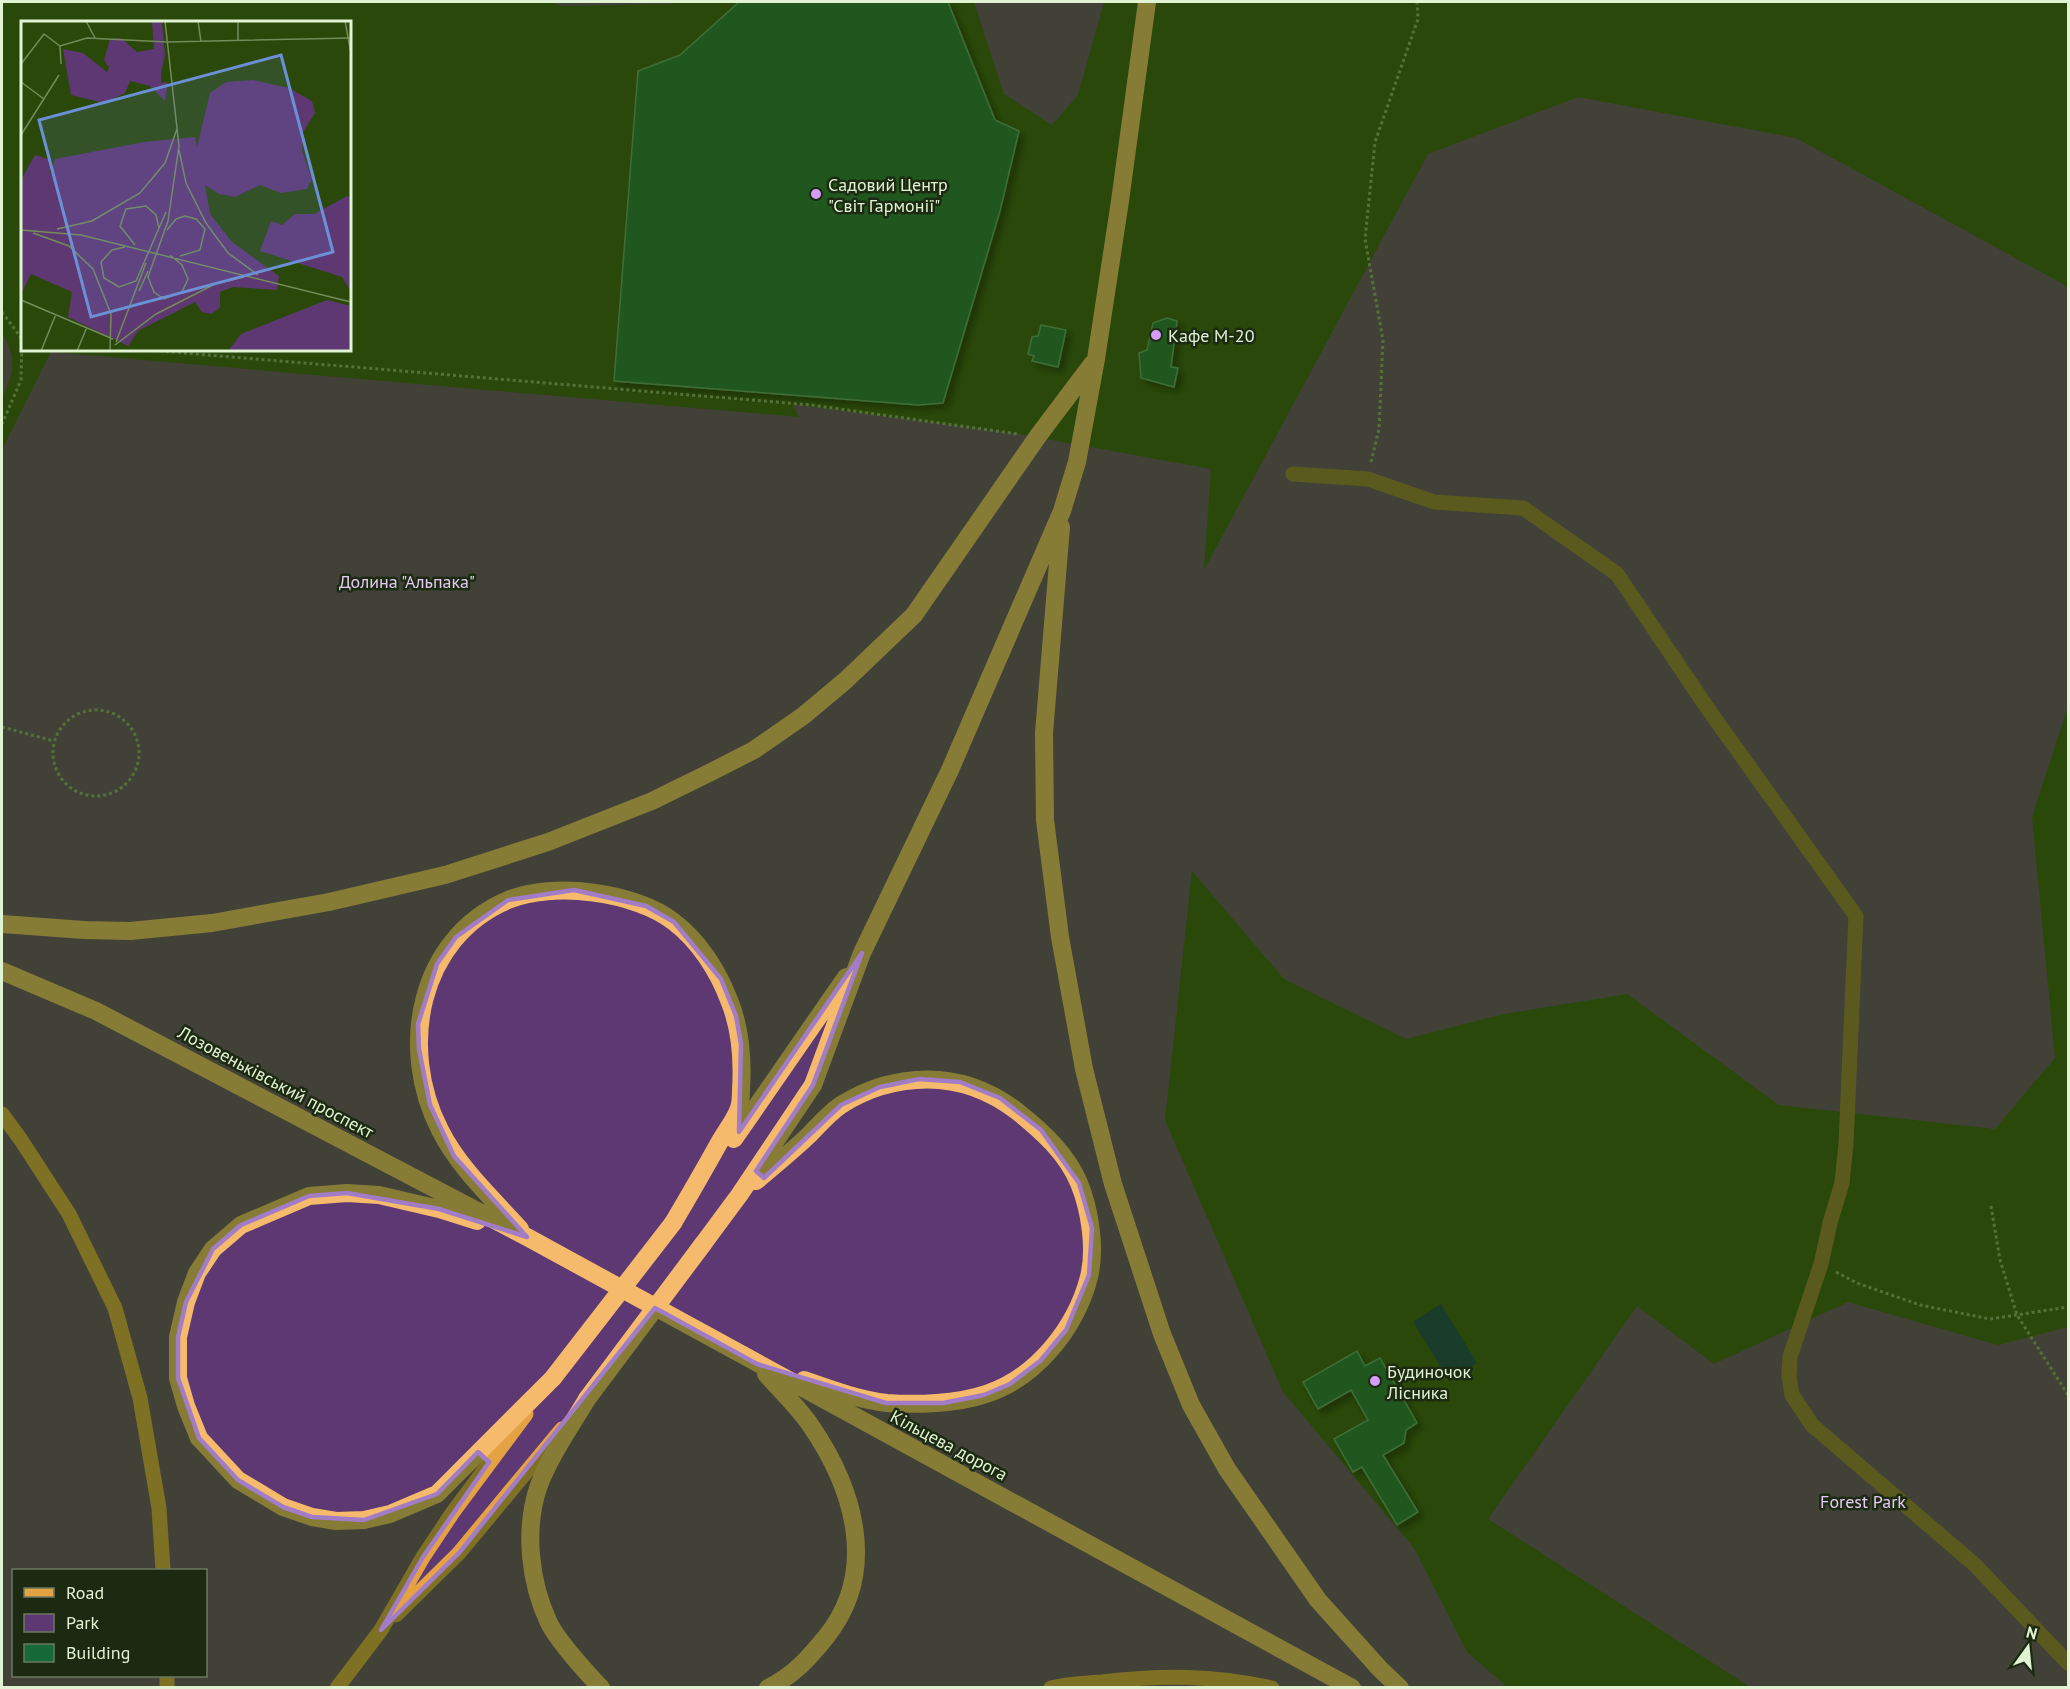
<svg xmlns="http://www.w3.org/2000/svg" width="2070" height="1689" viewBox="0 0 2070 1689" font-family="'PT Sans',sans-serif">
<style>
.green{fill:#5e3872;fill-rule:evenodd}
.water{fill:#072e55}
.building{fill:#166939;stroke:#5a9a6e;stroke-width:1.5;filter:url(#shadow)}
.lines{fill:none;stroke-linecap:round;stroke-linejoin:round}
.path{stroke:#8aa374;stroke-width:3;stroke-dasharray:3 3;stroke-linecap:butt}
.minor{stroke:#987039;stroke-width:15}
.major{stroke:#e4a243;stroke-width:15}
.highway{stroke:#f6ba6c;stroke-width:18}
.highway-bridge{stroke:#f6ba6c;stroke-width:18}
.marked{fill:none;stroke:#a37cc7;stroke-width:4.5;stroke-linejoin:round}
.poi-dot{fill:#d79bf9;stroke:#1c2a11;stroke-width:2}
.labels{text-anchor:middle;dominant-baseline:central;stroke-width:5;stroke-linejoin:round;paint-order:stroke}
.poi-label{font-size:18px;fill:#e0f3d3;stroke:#1c2a11;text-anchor:start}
.park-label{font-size:18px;fill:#e4c9f5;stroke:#1c2a11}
.street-label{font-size:18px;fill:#e0f3d3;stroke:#1c2a11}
.inset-road{fill:none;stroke:#738c5a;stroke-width:1.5}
.view{fill:#6b90d6;fill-opacity:0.15;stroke:#6b90d6;stroke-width:3}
.inset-edge{fill:none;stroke:#e0f3d3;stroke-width:3}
</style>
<defs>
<filter id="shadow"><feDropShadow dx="5" dy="5" stdDeviation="3" flood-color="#0009"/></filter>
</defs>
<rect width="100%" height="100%" fill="#2a4809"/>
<!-- green -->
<path class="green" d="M 551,2 L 674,2 L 670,4 L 562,6 Z
M 974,2 L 1104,2 L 1078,95 L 1052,125 L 1004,94 Z
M 1578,97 L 1796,138 L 2063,284 L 2068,289 L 2068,707 L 2032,817 L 2055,1058 L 1995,1129 L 1779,1105 L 1627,994 L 1504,1014 L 1406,1039 L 1284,979 L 1192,871 L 1165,1120 L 1283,1392 L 1414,1548 L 1467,1652 L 1507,1687 L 2,1687 L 2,450 L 51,352 L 799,417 L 792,404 L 1019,434 L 1211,469 L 1204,570 L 1428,154 ZM 14,1570 L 206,1570 L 206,1676 L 14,1676 Z
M 2,333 C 17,357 14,373 2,398 Z
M 1848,1302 L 1998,1345 L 2068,1327 L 2068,1687 L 1750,1687 L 1488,1519 L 1637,1306 L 1714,1364 Z"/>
<!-- water -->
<path class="water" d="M 1441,1304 L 1477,1363 L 1449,1380 L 1413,1322 Z"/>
<!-- building -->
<path class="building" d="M 739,2 L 948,2 L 995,120 L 1019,131 L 1000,211 L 943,403 L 918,405 L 614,381 L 638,71 L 680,55 Z
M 1167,318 L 1177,321 L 1171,367 L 1178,368 L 1174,387 L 1141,378 L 1139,353 L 1147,350 L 1153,323 Z
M 1041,325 L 1066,330 L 1058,367 L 1032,361 L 1034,356 L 1028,354 L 1032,337 L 1038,336 Z
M 1357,1351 L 1365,1366 L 1380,1358 L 1417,1423 L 1406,1430 L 1404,1443 L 1383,1455 L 1418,1512 L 1397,1525 L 1362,1467 L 1353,1472 L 1334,1439 L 1368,1420 L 1351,1390 L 1318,1409 L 1303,1382 Z"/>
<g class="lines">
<!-- path -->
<path class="path" d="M 2,312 L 22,339 L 21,380 L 2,424
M 148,350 L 811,405 L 1018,434
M 1371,462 L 1379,429 L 1383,340 L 1365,239 L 1375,142 L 1418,19 L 1417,2
M53 753a43 43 0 1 1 86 0a43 43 0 1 1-86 0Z
M 2,727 L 54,741
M 1991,1206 L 2000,1260 L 2017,1315 L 2068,1395
M 1836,1272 L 1857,1283 L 1920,1305 L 1990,1319 L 2068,1307"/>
<!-- minor -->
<path class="minor" d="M 1293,474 L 1368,479 L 1434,502 L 1523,508 L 1617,574 L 1708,709 L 1856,916 L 1846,1144 L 1842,1183 L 1830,1223 L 1821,1264 L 1790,1357 L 1789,1376 L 1792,1395 L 1812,1425 L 1975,1565 L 2068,1663"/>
<!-- major -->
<path class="major" d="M 2,1114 L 21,1140 L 69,1214 L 115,1308 L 140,1398 L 159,1508 L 163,1570
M 396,1615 L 459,1553 L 562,1429
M 167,1688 L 167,1676
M 337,1688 L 381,1630 L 423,1557 L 453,1512 L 526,1414
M 1051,1688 C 1068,1684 1085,1683 1102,1682 C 1161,1675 1213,1675 1272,1688"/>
<!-- highway -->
<path class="highway" d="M 1061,527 L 1044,733 L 1045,820 L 1060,937 L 1084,1069 L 1113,1184 L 1162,1334 L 1191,1405 L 1227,1469 L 1318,1600 L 1380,1669 L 1400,1688
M 2,924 L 84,930 L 130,931 L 212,923 L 329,902 L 445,875 L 548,842 L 652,801 L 711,772 L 754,750 L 803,716 L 846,680 L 914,615 L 1038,436 L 1093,363
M 2,971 L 96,1011 L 527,1237 L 1352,1688
M 734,1139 L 846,977
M 756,1181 C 774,1166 791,1152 808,1136 C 818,1126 829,1113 841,1105 C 852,1098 869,1090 882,1086 C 932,1072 977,1080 1018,1112 C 1042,1131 1067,1154 1079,1183 C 1090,1210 1096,1249 1089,1277 C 1076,1328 1036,1378 986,1394 C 957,1404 916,1405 887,1403 C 859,1400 830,1389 804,1380
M 477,1221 L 439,1209 L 379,1195 L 347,1193 L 309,1196 L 241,1225 L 213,1249 L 197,1273 L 186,1302 L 178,1337 L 178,1378 L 186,1406 L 199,1438 L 238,1480 L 283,1507 L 312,1517 L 336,1521 L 364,1520 L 390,1514 L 437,1494 L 553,1378
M 520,1229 C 492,1198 459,1168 440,1130 C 398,1049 418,938 508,900 C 553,881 636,892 674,922 C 699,941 718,971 729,1000 C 741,1029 743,1058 741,1090 C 741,1095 741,1102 739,1108 C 735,1120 725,1132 719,1143 C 704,1170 689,1196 673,1223
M 703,1244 L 740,1194 L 813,1085 L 862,953 L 950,770 L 1062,511 L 1077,462 L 1096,359 L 1120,201 L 1147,2
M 766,1374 C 781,1391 798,1407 811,1426 C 854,1489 879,1571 826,1637 C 809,1658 793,1676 768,1688
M 587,1399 C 570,1428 549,1457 538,1488 C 524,1531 530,1583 549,1623 C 558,1641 587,1673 601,1688"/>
<!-- highway-bridge -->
<path class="highway-bridge" d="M 553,1378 L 673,1223
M 587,1399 L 703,1244"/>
</g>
<!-- marked area -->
<path d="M0 0H2070V1689H0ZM 574,890 L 646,906 L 674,922 L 721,979 L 736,1016 L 741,1044 L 739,1132 L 862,953 L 813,1085 L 756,1171 L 764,1178 L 841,1105 L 880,1087 L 919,1079 L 960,1082 L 1000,1098 L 1041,1130 L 1079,1183 L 1092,1228 L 1089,1275 L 1066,1330 L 1040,1361 L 1010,1384 L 984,1395 L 943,1403 L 886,1403 L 757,1364 L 655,1308 L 459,1553 L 381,1630 L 423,1557 L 489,1462 L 478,1452 L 437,1494 L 364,1520 L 312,1517 L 283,1507 L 238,1480 L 199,1438 L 178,1378 L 178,1337 L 186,1302 L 213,1249 L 241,1225 L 309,1196 L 347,1193 L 439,1209 L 527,1237 L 454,1156 L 430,1105 L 419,1049 L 418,1024 L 437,964 L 456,937 L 508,900 Z" fill="#2a4809" fill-opacity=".55" fill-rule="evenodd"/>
<path class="marked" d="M 574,890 L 646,906 L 674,922 L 721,979 L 736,1016 L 741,1044 L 739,1132 L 862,953 L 813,1085 L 756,1171 L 764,1178 L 841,1105 L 880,1087 L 919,1079 L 960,1082 L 1000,1098 L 1041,1130 L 1079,1183 L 1092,1228 L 1089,1275 L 1066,1330 L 1040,1361 L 1010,1384 L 984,1395 L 943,1403 L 886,1403 L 757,1364 L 655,1308 L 459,1553 L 381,1630 L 423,1557 L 489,1462 L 478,1452 L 437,1494 L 364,1520 L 312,1517 L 283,1507 L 238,1480 L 199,1438 L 178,1378 L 178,1337 L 186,1302 L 213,1249 L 241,1225 L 309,1196 L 347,1193 L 439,1209 L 527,1237 L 454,1156 L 430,1105 L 419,1049 L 418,1024 L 437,964 L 456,937 L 508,900 Z"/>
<!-- markers -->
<g class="poi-dot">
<circle cx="816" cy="194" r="6"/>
<circle cx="1156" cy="335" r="6"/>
<circle cx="1375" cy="1381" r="6"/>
</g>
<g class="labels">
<!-- poi labels -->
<g class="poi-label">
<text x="828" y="184">Садовий Центр<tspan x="828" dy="21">"Світ Гармонії"</tspan></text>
<text x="1168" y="335">Кафе М-20</text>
<text x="1387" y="1371">Будиночок<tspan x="1387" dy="21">Лісника</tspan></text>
</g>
<!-- park labels -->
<g class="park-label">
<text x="407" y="581">Долина "Альпака"</text>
<text x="1863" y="1501">Forest Park</text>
</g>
<!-- street labels -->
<g class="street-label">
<text transform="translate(276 1082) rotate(28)">Лозовеньківський проспект</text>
<text transform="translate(949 1445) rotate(28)">Кільцева дорога</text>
</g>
</g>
<!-- overview -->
<g transform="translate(21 21)">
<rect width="330" height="330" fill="#2a4809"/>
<path d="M 131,0 L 141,0 L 144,34 L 140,52 L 140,62 L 147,61 L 144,80 L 129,65 L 109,60 L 104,72 L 83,82 L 50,74 L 42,28 L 62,32 L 86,51 L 88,46 L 83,39 L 89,18 L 100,17 L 116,31 L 133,28 ZM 232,59 L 268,67 L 291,80 L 294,92 L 282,111 L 281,130 L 291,158 L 286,168 L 260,172 L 239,164 L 214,176 L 198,173 L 184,164 L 189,193 L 211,221 L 258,255 L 256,269 L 212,266 L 199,271 L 199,287 L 190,293 L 181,291 L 174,281 L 117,310 L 107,325 L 47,296 L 51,271 L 10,253 L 0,273 L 0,159 L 14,134 L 30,139 L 29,154 L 34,138 L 123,121 L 174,116 L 176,126 L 189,72 L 205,61 ZM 326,175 L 330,177 L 330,271 L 321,256 L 239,230 L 250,200 L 261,204 L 274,193 L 293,193 ZM 306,279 L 330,285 L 330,330 L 207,330 L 220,313 Z" fill="#5e3872"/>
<path class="inset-road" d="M 65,0 L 74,17M 144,0 L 158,125 L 147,200 L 127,256 L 133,271 L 143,278 L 161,271 L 167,258 L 161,244 L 149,234M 177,0 L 180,21M 217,0 L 217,20M 324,0 L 330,32M 39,25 L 40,43M 0,43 L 23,13 L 39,25 L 66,17 L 146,21 L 330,17M 0,61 L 23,78M 0,114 L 38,54M 158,129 L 165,162 L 185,202 L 207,232 L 237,254M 36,208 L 71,200 L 119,172 L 144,142 L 156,108M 0,209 L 60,214 L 330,281M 146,209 L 155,198 L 164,195 L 175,198 L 184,208 L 179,229 L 159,235M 12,212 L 48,225 L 72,248 L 90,293 L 89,330M 114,224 L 99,205 L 105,188 L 125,185 L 135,194 L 138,207M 104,226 L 91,229 L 80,241 L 83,257 L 98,266 L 115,260 L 145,191M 118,270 L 127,250M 0,279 L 92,318M 95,321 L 125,242M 94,324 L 135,293 L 194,263 L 223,256M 20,330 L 35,293M 56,330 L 66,306"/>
<path class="view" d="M 260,34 L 312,231 L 70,296 L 18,99 Z"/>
<rect width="330" height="330" class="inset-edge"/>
</g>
<!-- border -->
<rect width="2070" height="1689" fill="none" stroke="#e0f3d3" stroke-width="6"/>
<!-- legend -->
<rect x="12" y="1569" width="195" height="108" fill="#1c2a11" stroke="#6a7a5f" stroke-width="1.5"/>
<rect x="24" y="1588" width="30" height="9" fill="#e4a243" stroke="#6a7a5f" stroke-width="1.5"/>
<text x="66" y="1599" font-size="18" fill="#e0f3d3">Road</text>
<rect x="24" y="1614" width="30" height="18" fill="#5e3872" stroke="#6a7a5f" stroke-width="1.5"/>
<text x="66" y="1629" font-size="18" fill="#e0f3d3">Park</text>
<rect x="24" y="1644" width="30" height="18" fill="#166939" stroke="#6a7a5f" stroke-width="1.5"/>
<text x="66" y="1659" font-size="18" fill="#e0f3d3">Building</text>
<!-- north arrow -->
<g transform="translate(2028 1647) rotate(15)" stroke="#1c2a11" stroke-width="4.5" paint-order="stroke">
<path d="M0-4.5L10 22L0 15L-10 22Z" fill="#e0f3d3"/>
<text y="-9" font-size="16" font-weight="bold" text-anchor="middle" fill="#e0f3d3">N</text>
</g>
</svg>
